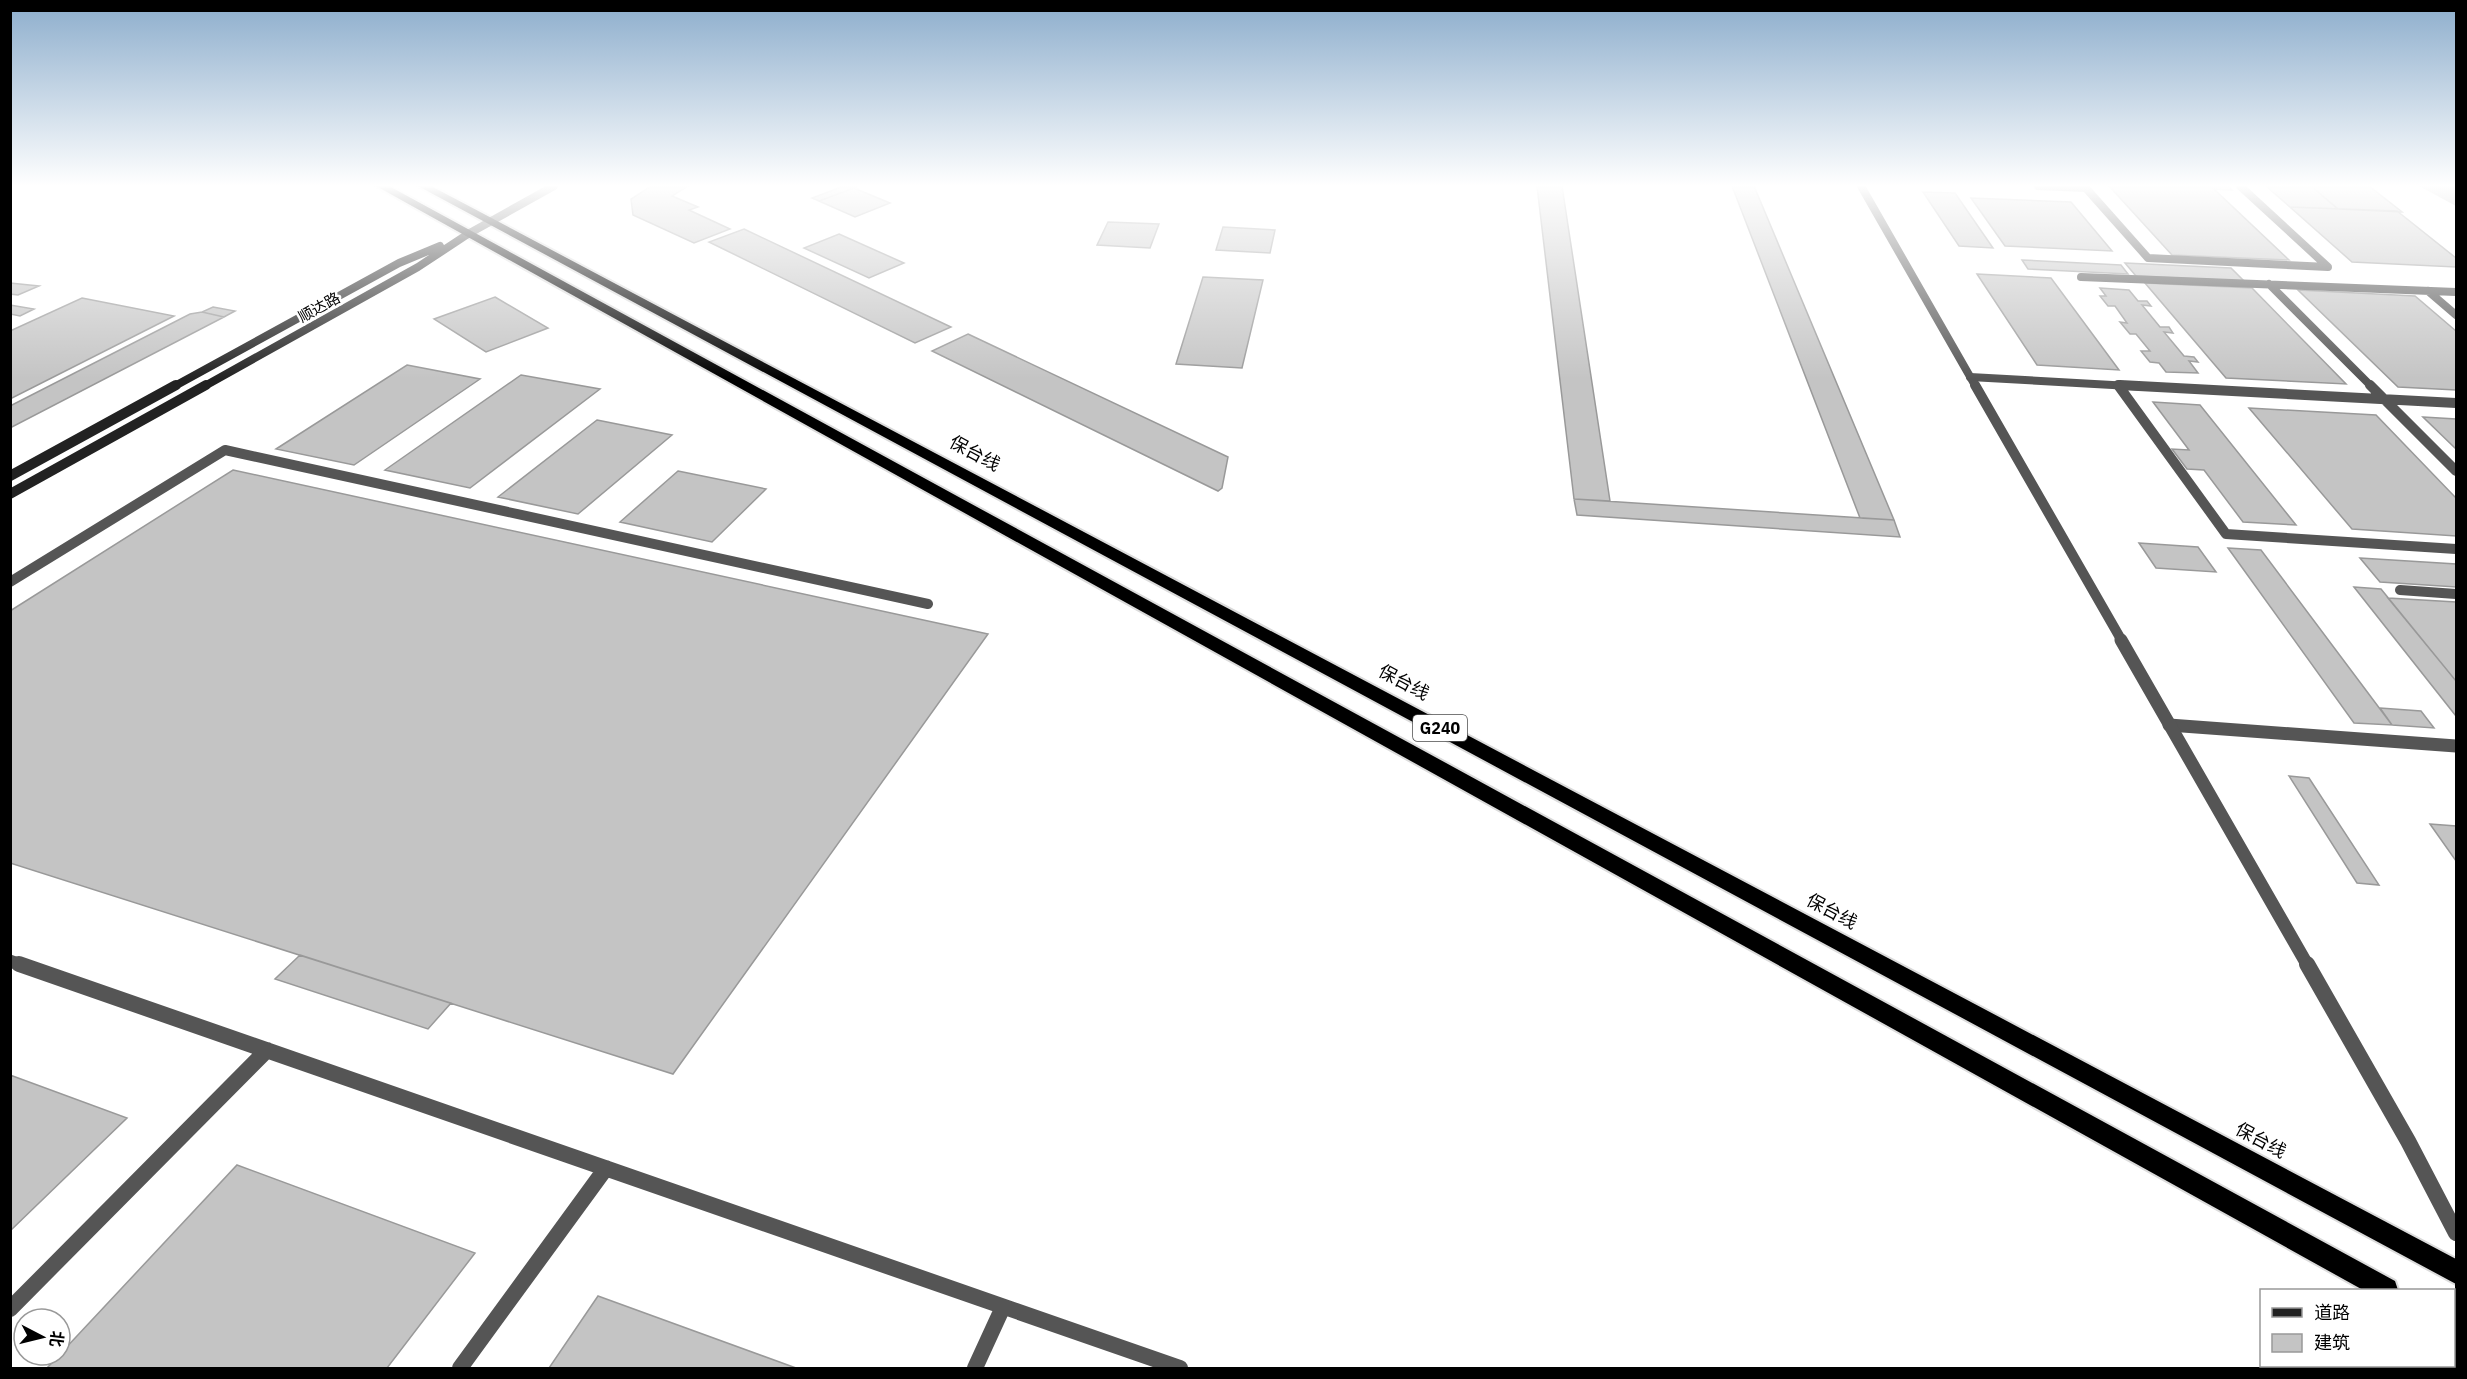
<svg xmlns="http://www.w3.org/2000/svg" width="2467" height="1379" viewBox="0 0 2467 1379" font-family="'IBM Plex Sans','Noto Sans SC',sans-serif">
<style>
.water{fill:#a3a3a3}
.building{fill:#c4c4c4;stroke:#999;stroke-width:1.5}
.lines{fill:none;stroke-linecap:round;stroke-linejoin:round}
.trunk-casing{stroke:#dbdbdb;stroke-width:4}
.service-far3{stroke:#555;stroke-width:8}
.service-far2{stroke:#555;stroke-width:10}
.service-far1{stroke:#555;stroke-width:13}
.service{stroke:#555;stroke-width:16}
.tertiary-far3{stroke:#555;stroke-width:8}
.tertiary-far2{stroke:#555;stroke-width:10}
.tertiary-far1{stroke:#555;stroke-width:13}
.tertiary{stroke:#555;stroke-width:16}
.secondary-far1{stroke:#222;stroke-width:8}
.secondary{stroke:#222;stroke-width:10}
.trunk{fill:#000;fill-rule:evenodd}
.labels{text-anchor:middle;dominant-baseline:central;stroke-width:5;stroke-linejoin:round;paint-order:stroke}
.far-street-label{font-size:15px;fill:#000;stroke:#fff}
.shield{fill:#fff;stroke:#4c4c4c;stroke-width:1.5}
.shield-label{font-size:16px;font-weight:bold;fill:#000}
.street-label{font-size:18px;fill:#000;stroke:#fff}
</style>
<rect width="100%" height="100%" fill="#fff"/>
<!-- water -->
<path class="water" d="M 2419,186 L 2456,186 L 2456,206 Z"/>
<!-- building -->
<path class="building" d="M 651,186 L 688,186 L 672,196 L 698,207 L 689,210 L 730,229 L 694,243 L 633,215 L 631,199 Z
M 844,186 L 857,187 L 819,201 L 812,198 Z
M 1537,186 L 1562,186 L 1610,501 L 1574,499 Z
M 1732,186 L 1754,186 L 1894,520 L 1860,518 Z
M 2109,186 L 2228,186 L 2232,190 L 2214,189 L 2289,260 L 2172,255 Z
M 2266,186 L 2311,186 L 2338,209 L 2290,207 Z
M 2311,186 L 2369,186 L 2402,212 L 2338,209 Z
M 854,188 L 890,203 L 855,217 L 819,201 Z
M 1923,192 L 1955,193 L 1993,248 L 1959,246 Z
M 1971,198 L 2071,202 L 2112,251 L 2005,246 Z
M 2290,207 L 2397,211 L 2456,258 L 2456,267 L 2352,262 Z
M 1108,222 L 1159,224 L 1150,248 L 1097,245 Z
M 1223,227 L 1275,230 L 1270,253 L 1216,250 Z
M 744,229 L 951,327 L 915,343 L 709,242 Z
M 839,234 L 904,263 L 869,278 L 804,248 Z
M 2022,260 L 2121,265 L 2128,274 L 2028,269 Z
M 2125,263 L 2231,268 L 2244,281 L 2136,276 Z
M 1977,274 L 2051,278 L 2119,370 L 2037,365 Z
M 1203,277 L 1263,280 L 1242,368 L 1176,364 Z
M 10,283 L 39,286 L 18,295 L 10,294 Z
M 2145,283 L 2252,288 L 2346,384 L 2226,378 Z
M 2100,288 L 2129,290 L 2138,301 L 2147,301 L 2151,306 L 2142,305 L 2160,327 L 2169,327 L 2173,333 L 2164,332 L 2184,356 L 2194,357 L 2198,362 L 2189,361 L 2198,373 L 2166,372 L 2159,363 L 2150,362 L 2141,351 L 2150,351 L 2136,334 L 2130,334 L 2120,322 L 2127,323 L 2115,306 L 2108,306 L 2100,296 L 2106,296 Z
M 2298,290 L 2415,296 L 2456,331 L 2456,390 L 2398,387 Z
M 495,297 L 548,328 L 486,352 L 434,319 Z
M 82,298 L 174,316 L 10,399 L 10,331 Z
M 10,305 L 34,309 L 20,316 L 10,314 Z
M 213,307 L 235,311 L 224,317 L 202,312 Z
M 202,312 L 224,317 L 10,428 L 10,406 L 190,314 Z
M 968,334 L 1228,457 L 1222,488 L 1218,491 L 932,351 Z
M 407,365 L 480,379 L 354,465 L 276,449 Z
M 521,375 L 600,389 L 470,488 L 385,470 Z
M 2153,402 L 2200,405 L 2296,525 L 2243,522 L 2204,470 L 2187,469 L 2172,449 L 2189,450 Z
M 2249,408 L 2376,415 L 2456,498 L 2456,536 L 2352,529 Z
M 2423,417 L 2456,419 L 2456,449 Z
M 597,420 L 672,435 L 578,514 L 498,497 Z
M 233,470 L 988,634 L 673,1074 L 10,863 L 10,611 Z
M 678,471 L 766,489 L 712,542 L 620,522 Z
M 1574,499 L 1894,520 L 1900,537 L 1577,515 Z
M 2139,543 L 2198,547 L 2216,572 L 2156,568 Z
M 2228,548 L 2261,550 L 2392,725 L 2354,723 Z
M 2360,558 L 2456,564 L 2456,587 L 2380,582 Z
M 2354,587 L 2381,589 L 2456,681 L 2456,716 Z
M 2388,598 L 2456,602 L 2456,681 Z
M 2380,708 L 2421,711 L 2434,728 L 2392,725 Z
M 2289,776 L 2309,778 L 2379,885 L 2357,883 Z
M 2430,824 L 2456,826 L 2456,861 Z
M 300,955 L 451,1003 L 428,1029 L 275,979 Z
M 10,1075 L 127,1118 L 10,1231 Z
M 237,1165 L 475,1253 L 387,1368 L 47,1368 Z
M 598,1296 L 796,1368 L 549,1368 Z"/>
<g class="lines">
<defs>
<path id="trunk" d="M 376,186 L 389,186 L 2395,1281 L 2398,1290 L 2363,1290 Z
M 418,186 L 431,186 L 2456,1259 L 2456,1284 Z
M 2454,1315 L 2456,1316 L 2456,1342 L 2454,1341 Z"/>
</defs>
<!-- trunk casing -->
<use href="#trunk" class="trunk-casing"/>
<!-- service-far3 -->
<path class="service-far3" d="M 2038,186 L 2086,188
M 2084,186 L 2148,258 L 2328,267 L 2240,186
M 2081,277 L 2456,292
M 2269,284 L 2372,387
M 2428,291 L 2456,315
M 1970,377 L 2148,387"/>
<!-- service-far2 -->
<path class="service-far2" d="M 2118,385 L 2226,534 L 2456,549
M 2120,385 L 2456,403
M 2370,385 L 2456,471
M 10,582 L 225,450 L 928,604
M 2400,590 L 2456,594"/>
<!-- service-far1 -->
<path class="service-far1" d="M 2169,725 L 2456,746
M 10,961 L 24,966"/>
<!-- service -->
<path class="service" d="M 19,964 L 1180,1368
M 10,1309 L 267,1050
M 460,1368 L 606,1168
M 975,1368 L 1003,1307"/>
<!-- tertiary-far3 -->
<path class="tertiary-far3" d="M 1861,186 L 1976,387
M 468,234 L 554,186"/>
<!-- tertiary-far2 -->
<path class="tertiary-far2" d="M 1975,385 L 2122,641"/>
<!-- tertiary-far1 -->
<path class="tertiary-far1" d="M 2121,640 L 2308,966"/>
<!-- tertiary -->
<path class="tertiary" d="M 2307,964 L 2408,1141 L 2456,1233"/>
<!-- secondary-far1 -->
<path class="secondary-far1" d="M 173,387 L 399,263 L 440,246
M 203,387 L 418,267 L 468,234"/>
<!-- secondary -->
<path class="secondary" d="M 10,476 L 176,385
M 10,494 L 206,385"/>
<!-- trunk -->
<use href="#trunk" class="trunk"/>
</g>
<!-- sky -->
<linearGradient id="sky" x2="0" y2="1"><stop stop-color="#8cadcc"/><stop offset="0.49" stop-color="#fff"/><stop offset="1" stop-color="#fff" stop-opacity="0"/></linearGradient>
<rect width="2467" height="379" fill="url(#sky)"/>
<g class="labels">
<!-- far-street labels -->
<g class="far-street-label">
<text transform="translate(319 307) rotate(-29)">顺达路</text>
</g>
<!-- shield labels -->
<rect class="shield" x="1413" y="715" width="54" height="26" rx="4.5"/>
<g class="shield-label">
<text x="1440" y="728">G240</text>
</g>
<!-- street labels -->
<g class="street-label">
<text transform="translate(975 453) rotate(28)">保台线</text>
<text transform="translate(1404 682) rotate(28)">保台线</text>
<text transform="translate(1832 911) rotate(28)">保台线</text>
<text transform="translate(2261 1140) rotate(28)">保台线</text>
</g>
</g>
<!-- border -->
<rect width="2467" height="1379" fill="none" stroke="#000000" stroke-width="24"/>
<!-- legend -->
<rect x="2260" y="1289" width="195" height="78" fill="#ffffff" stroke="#999999" stroke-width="1.5"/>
<rect x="2272" y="1308" width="30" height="9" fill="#222222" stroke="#999999" stroke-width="1.5"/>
<text x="2314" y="1319" font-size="18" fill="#000000">道路</text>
<rect x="2272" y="1334" width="30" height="18" fill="#c4c4c4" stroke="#999999" stroke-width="1.5"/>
<text x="2314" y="1349" font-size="18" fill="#000000">建筑</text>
<!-- north arrow -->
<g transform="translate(42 1337) rotate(97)"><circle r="28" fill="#ffffff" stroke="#999999" stroke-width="1.5"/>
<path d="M0-4.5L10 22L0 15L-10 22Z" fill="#000000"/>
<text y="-9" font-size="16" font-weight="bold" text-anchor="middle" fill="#000000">北</text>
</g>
</svg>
